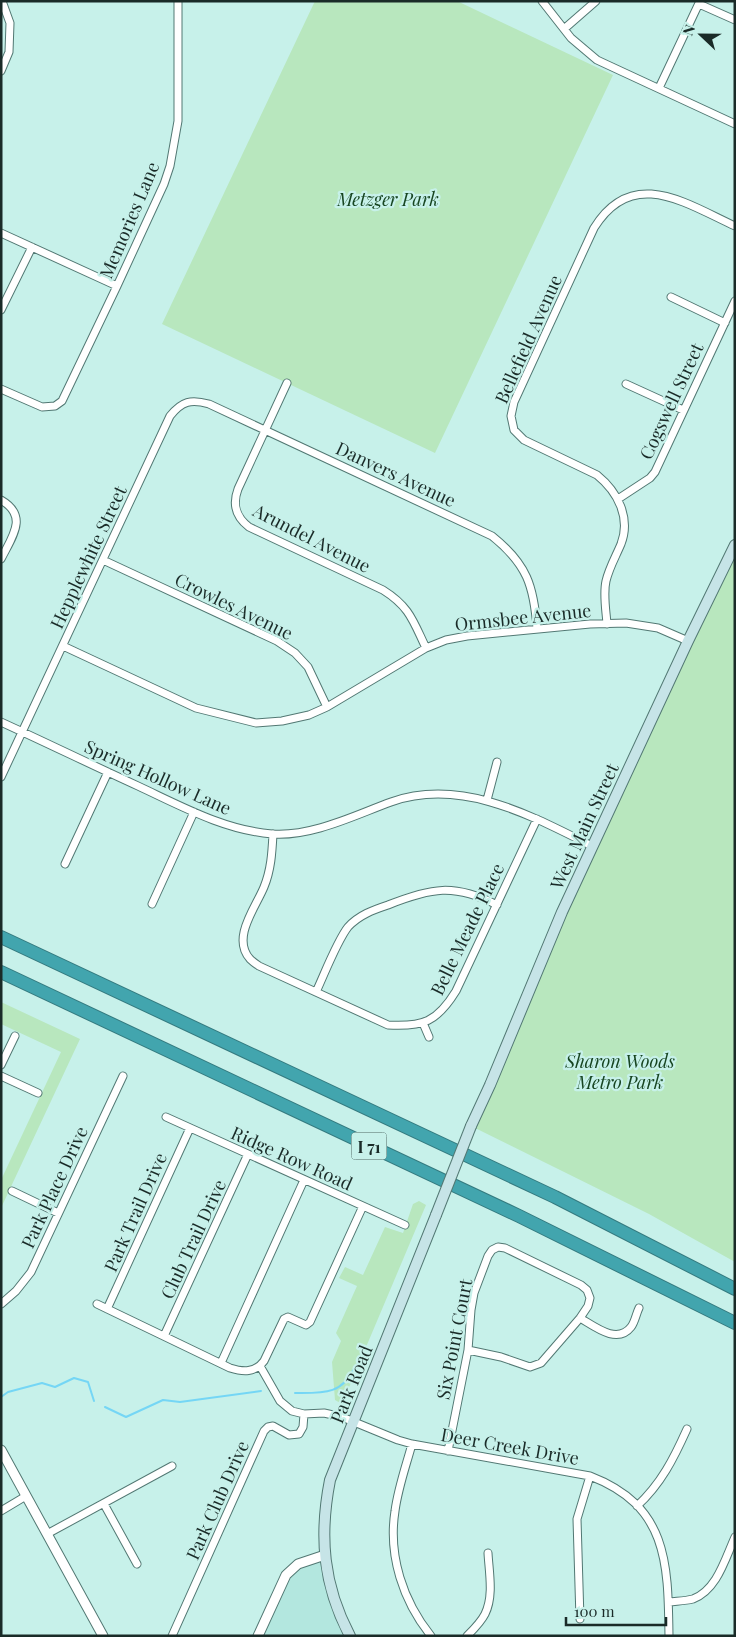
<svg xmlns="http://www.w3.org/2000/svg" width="736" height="1637" viewBox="0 0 736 1637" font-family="'Playfair Display',serif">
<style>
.built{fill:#b3e7df}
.green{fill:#b8e7be}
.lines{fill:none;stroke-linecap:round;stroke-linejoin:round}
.stream{stroke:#75d6f5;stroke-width:2}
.minor-casing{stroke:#527873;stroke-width:9}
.tertiary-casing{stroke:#527873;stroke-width:11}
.secondary-casing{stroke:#527873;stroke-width:12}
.motorway-casing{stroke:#347a7f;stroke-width:14}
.minor{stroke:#fff;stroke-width:7}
.tertiary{stroke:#fff;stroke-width:9}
.secondary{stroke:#c6e4e7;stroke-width:10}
.motorway{stroke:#42a5ae;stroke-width:12}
.secondary-bridge-casing{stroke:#527873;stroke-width:12;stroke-linecap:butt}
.secondary-bridge{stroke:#c6e4e7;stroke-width:10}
.labels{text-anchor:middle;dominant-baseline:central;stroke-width:4.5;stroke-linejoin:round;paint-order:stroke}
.shield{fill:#c7f1ea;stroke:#4e6662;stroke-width:1}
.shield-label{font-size:16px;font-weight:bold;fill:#1a2b28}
.park-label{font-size:18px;font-style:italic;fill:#174521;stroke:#c7f1ea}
.street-label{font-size:18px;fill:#1a2b28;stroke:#c7f1ea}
</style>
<rect width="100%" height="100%" fill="#c7f1ea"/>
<!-- built -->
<path class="built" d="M 325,1555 L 350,1636 L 258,1636 L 289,1571 Z"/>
<!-- green -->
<path class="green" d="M 315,1 L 457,1 L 613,75 L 435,453 L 162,324 Z
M 735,545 L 735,1262 L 649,1214 L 471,1126 L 534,978 Z
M 1,1002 L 80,1039 L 1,1208 L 1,1180 L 61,1052 L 1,1024 Z
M 419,1201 L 426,1205 L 342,1404 L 335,1400 L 332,1362 L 341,1341 L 336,1333 L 357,1286 L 339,1278 L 345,1267 L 363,1275 L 385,1227 L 403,1233 L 413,1204 Z"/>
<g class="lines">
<!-- stream -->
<path class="stream" d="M 295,1393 C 323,1393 342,1395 355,1367 L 365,1363
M 1,1397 L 8,1392 L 42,1383 L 55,1387 L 74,1378 L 88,1382 L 94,1401
M 105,1407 L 126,1417 L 163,1400 L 180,1402 L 261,1391"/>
<defs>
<path id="minor" d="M 542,1 L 571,38 L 597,60 L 735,124
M 699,4 L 735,20
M 564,29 L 596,1
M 1,71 L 9,52 L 10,23 L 2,1
M 659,88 L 700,1
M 1,233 L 117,286
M 671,297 L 725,323
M 1,310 L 32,247
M 287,383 L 238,489 C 232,505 236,517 249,527 L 383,590 C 410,607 413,621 426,648
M 626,384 L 683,410
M 1,389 L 42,407 L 55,406 L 62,401 L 117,286 L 164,184 L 170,166 L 178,121 L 178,1
M 618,499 L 650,478 L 655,472 L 735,301
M 1,500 C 29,516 12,537 1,559
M 103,560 L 277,641 L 295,653 L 308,667 L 327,707
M 607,624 C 606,610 603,594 606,581 C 609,568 616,556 621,544 C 631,518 618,492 597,475 L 524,440 L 514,430 L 511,416 L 514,402 L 594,228 C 632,166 685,203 735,226
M 63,646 L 196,708 L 256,723 L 282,721 L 309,715 L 327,707 L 426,648 L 446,640 L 467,636 L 590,624 L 626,623 L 658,628 L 688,641
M 1,722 C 47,743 92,765 138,786 C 181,806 224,830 272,834 C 312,837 355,815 391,802 C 461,777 532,816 592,846
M 1,777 L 170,416 C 182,401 191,399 209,404 L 492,536 C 527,564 534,586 537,629
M 487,800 L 497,762
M 273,834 C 272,853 271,870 264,887 C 256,907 231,938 250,959 C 252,961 256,964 259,966 L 388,1025 C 423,1027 437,1022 456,991 L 537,819
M 65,864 L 108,772
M 152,904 L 194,812
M 316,992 C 324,975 337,941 348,927 C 359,915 373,910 388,905 C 431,888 454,883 497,905
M 423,1023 L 429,1037
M 1,1065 L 15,1036
M 1,1076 L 38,1093
M 166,1117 L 405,1225
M 12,1191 L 58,1213
M 1,1304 L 16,1291 L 31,1272 L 123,1076
M 97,1304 L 230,1368 C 243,1372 255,1373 264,1361 L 284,1319 L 288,1317 L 306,1325 L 310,1322 L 363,1206
M 107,1309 L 190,1128
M 580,1318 C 594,1326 617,1345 631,1327 C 635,1322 636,1314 639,1308
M 164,1336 L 248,1154
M 221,1363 L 304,1180
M 260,1366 L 280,1401 L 292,1411 L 304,1414 L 324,1413 L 342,1417 L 398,1440 L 412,1444 L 590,1476 C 668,1506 668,1563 669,1636
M 412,1444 C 406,1466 398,1488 395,1511 C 388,1556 403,1601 431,1636
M 448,1451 L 468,1350 L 471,1310 L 474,1293 L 488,1256 L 492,1250 L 498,1247 L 505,1248 L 581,1285 L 587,1290 L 590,1298 L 588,1306 L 580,1318 L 541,1363 L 530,1367 L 501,1357 L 468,1350
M 104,1504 L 137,1564
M 637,1506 C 661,1484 674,1458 687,1429
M 1,1511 L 26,1496
M 47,1534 L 172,1466
M 669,1602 C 677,1601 685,1601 693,1599 C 717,1590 725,1559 735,1537
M 580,1619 L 577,1519 L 590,1476
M 172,1636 L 264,1431 L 268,1427 L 273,1426 L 289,1435 L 299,1434 L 303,1427 L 304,1414
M 467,1636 C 474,1629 481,1622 485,1614 C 494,1596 489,1572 488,1553"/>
<path id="tertiary" d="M 1,1450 L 103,1636
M 258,1636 L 286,1575 L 298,1564 L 325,1555"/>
<path id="secondary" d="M 471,1126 L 490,1085 L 562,912 L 688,641 L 735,545
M 350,1636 C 323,1585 319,1536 330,1480 L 436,1215"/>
<path id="motorway" d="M 1,937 L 555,1197 L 735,1289
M 1,972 L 519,1216 L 735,1323"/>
</defs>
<!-- minor casing -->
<use href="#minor" class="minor-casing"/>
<!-- tertiary casing -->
<use href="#tertiary" class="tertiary-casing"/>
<!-- secondary casing -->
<use href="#secondary" class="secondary-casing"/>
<!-- motorway casing -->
<use href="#motorway" class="motorway-casing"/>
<!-- minor -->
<use href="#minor" class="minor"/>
<!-- tertiary -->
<use href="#tertiary" class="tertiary"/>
<!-- secondary -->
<use href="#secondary" class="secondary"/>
<!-- motorway -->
<use href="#motorway" class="motorway"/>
<defs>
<path id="secondary-bridge" d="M 436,1215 L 471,1126"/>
</defs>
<!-- secondary-bridge casing -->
<use href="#secondary-bridge" class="secondary-bridge-casing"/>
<!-- secondary-bridge -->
<use href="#secondary-bridge" class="secondary-bridge"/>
</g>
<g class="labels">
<!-- shield labels -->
<rect class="shield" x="351.5" y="1132.5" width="35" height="27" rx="4"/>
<g class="shield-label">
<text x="369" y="1146">I 71</text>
</g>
<!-- park labels -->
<g class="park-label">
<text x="388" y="199">Metzger Park</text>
<text x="620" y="1061">Sharon Woods<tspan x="620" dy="21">Metro Park</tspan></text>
</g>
<!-- street labels -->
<g class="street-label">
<text transform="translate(129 220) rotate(-67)">Memories Lane</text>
<text transform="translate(528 339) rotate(-66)">Bellefield Avenue</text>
<text transform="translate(671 401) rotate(-65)">Cogswell Street</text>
<text transform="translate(396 474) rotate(25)">Danvers Avenue</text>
<text transform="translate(312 538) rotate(27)">Arundel Avenue</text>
<text transform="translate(88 557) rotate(-65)">Hepplewhite Street</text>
<text transform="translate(234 606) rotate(26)">Crowles Avenue</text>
<text transform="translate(523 617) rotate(-6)">Ormsbee Avenue</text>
<text transform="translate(158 777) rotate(24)">Spring Hollow Lane</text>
<text transform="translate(584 826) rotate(-65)">West Main Street</text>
<text transform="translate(467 929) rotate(-64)">Belle Meade Place</text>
<text transform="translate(292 1158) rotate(24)">Ridge Row Road</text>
<text transform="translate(54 1187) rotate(-65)">Park Place Drive</text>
<text transform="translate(135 1212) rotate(-66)">Park Trail Drive</text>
<text transform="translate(193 1239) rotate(-65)">Club Trail Drive</text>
<text transform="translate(454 1339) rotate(-79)">Six Point Court</text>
<text transform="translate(351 1384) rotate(-68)">Park Road</text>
<text transform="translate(510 1446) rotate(10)">Deer Creek Drive</text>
<text transform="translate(217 1500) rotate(-66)">Park Club Drive</text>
</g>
</g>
<!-- border -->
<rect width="736" height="1637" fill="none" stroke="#1a2b28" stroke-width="5"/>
<!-- north arrow -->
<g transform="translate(701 35) rotate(292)" stroke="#c7f1ea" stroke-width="4" paint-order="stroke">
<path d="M0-4L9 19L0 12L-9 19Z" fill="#1a2b28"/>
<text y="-8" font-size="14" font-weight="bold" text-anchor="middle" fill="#1a2b28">N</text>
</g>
<!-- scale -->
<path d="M566 1617v8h100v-8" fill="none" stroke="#1a2b28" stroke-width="2.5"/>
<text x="574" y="1617" font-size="15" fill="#1a2b28" stroke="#c7f1ea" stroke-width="4" paint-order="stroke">100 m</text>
</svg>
